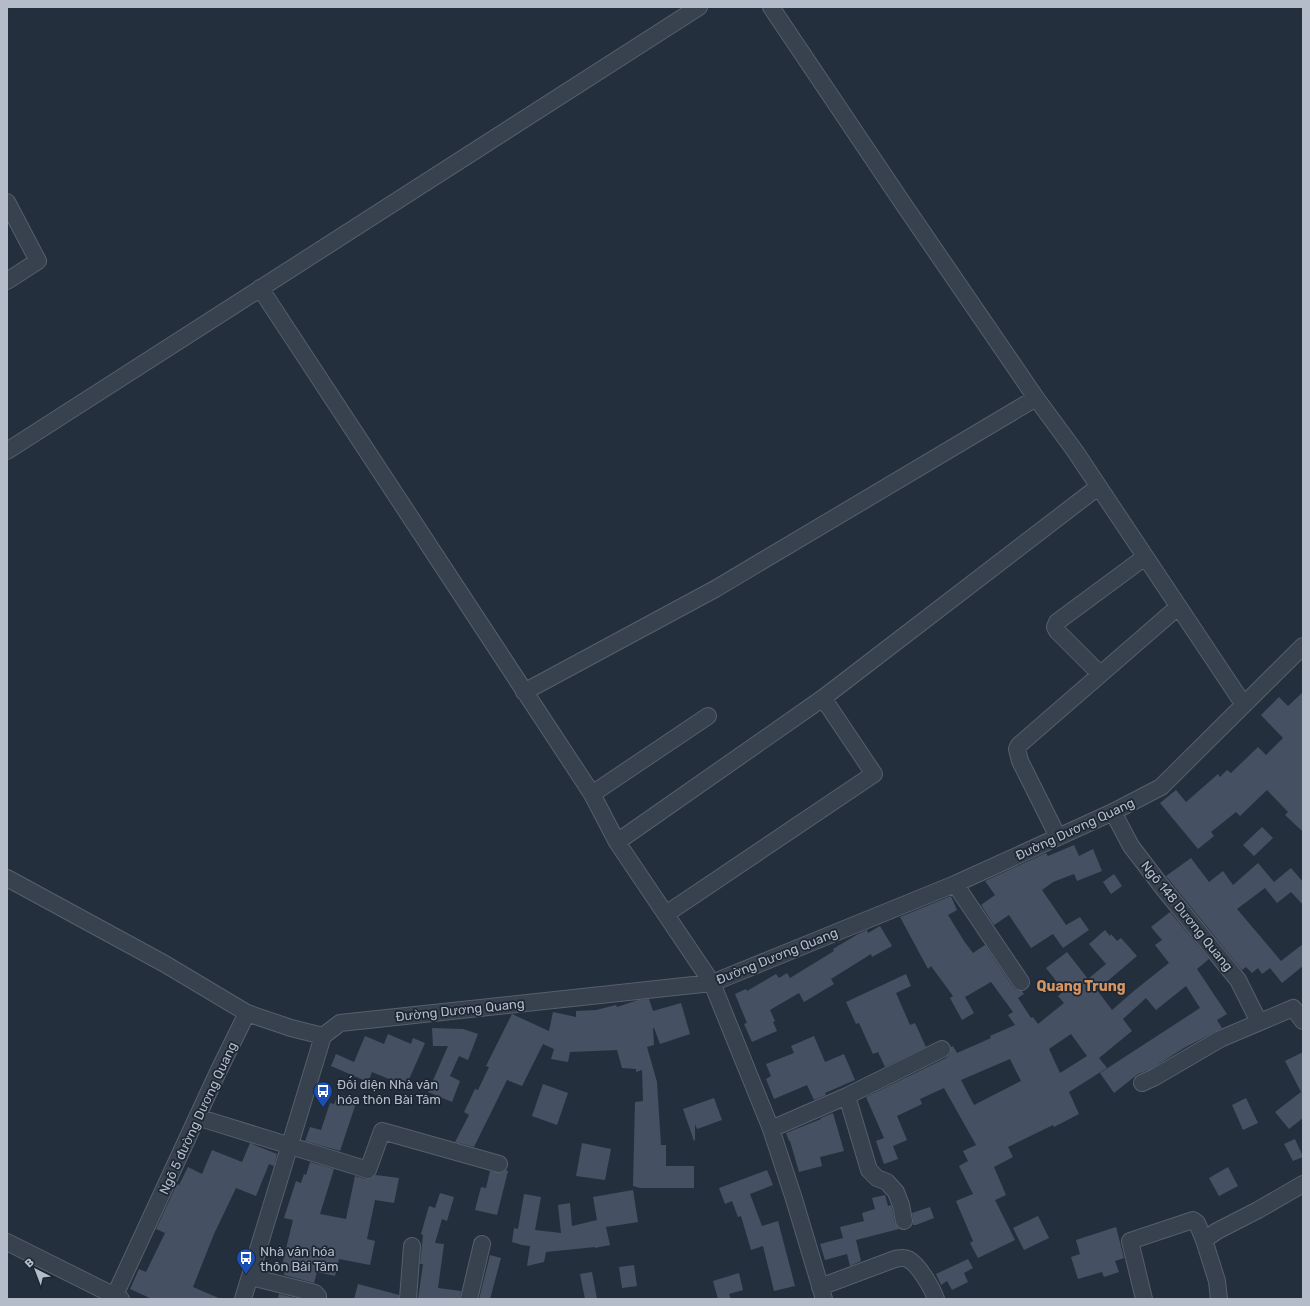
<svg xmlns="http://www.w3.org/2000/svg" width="1310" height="1306" viewBox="0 0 1310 1306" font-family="Rubik,sans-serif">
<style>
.building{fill:#455162;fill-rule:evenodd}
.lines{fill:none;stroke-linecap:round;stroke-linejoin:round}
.minor-casing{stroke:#565f6c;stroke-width:18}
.minor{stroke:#38414e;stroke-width:16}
.labels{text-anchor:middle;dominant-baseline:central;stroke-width:3.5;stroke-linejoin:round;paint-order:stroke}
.street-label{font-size:13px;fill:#b4bcc9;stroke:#1d2633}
.poi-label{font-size:13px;fill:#b4bcc9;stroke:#1d2633;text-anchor:start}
.neighbourhood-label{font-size:14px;font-weight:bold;fill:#d59563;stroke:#1d2633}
</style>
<rect width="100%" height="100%" fill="#242f3e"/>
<!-- building -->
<path class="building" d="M 1303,692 L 1303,832 L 1285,815 L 1288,812 L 1267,790 L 1240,816 L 1236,812 L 1211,832 L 1214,836 L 1198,849 L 1160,803 L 1176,790 L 1186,802 L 1218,774 L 1220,777 L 1227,770 L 1231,773 L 1258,747 L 1266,755 L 1283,738 L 1261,715 L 1279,697 L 1288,706 Z
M 1262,827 L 1273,838 L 1254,856 L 1243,845 Z
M 1074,845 L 1079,856 L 1093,849 L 1102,871 L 1077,881 L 1074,874 L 1053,882 L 1042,890 L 1066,925 L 1080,917 L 1089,930 L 1063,948 L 1053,934 L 1031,948 L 1009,915 L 994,925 L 981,905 L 995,895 L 985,881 L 1046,853 L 1048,856 Z
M 1191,858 L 1209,882 L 1223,871 L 1233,885 L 1258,863 L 1274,882 L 1291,868 L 1303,882 L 1303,905 L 1291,892 L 1277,903 L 1265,888 L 1237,909 L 1281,961 L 1303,944 L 1303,966 L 1282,983 L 1270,968 L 1262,974 L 1258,968 L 1252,973 L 1246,967 L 1242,970 L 1166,876 Z
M 1114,874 L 1122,886 L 1111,894 L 1103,882 Z
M 951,896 L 957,910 L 948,915 L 964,941 L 973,953 L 985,945 L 1013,987 L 1016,990 L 1022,991 L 1024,994 L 1018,998 L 1031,1018 L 1033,1017 L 1038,1024 L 1064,1003 L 1058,996 L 1064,991 L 1046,968 L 1067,952 L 1088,979 L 1106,964 L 1089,944 L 1105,930 L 1110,936 L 1111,934 L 1117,941 L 1121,938 L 1137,956 L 1097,990 L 1112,1010 L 1135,990 L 1169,963 L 1155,945 L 1162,940 L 1151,927 L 1170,912 L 1209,959 L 1197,969 L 1227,1014 L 1217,1020 L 1222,1028 L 1184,1048 L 1151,1069 L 1138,1074 L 1114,1093 L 1100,1073 L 1200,1008 L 1186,986 L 1156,1010 L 1146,998 L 1123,1019 L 1132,1031 L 1099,1058 L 1107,1068 L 1069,1092 L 1079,1114 L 1054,1127 L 1053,1125 L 1008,1147 L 1013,1157 L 994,1167 L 1006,1195 L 995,1200 L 1015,1240 L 978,1258 L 970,1243 L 973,1241 L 956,1201 L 973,1194 L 959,1166 L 968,1161 L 963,1151 L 976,1145 L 944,1088 L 920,1099 L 922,1104 L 897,1116 L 907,1140 L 893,1146 L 898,1159 L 884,1164 L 876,1141 L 884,1138 L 866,1097 L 946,1058 L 950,1054 L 951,1047 L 953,1046 L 957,1053 L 991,1038 L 990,1036 L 1015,1025 L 1008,1015 L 1013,1012 L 991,982 L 965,997 L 974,1013 L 962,1020 L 950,998 L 953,996 L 931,966 L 928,969 L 900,917 ZM 1071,1034 L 1087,1056 L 1060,1073 L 1049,1049 ZM 1010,1059 L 1021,1081 L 974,1105 L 961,1080 Z
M 880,926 L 892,946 L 872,957 L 871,954 L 831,979 L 834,984 L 804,1002 L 799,993 L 770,1010 L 775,1021 L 773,1022 L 777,1031 L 752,1042 L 744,1024 L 747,1023 L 735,994 L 746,989 L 747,991 L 776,974 L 779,978 L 787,973 L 790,978 L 834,951 L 833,949 L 858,934 L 867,930 L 868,933 Z
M 906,974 L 911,986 L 896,993 L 910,1025 L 915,1023 L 926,1047 L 885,1067 L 878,1052 L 873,1054 L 859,1023 L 856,1024 L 846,1002 Z
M 649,999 L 653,1011 L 681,1003 L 690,1034 L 660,1044 L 654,1028 L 653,1028 L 654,1045 L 647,1047 L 657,1082 L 661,1145 L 666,1145 L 666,1166 L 694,1166 L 694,1188 L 640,1188 L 633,1186 L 635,1102 L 643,1101 L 642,1070 L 636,1072 L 636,1069 L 622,1068 L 617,1050 L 570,1052 L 568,1062 L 551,1059 L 554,1049 L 543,1044 L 522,1086 L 507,1080 L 474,1147 L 455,1142 L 469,1115 L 464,1112 L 475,1089 L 478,1090 L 489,1067 L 486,1066 L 512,1014 L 549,1031 L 553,1012 L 576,1017 L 576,1011 L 596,1010 L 616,1005 L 617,1007 L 638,1000 Z
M 432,1028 L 463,1029 L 478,1034 L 468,1060 L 459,1056 L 450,1076 L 460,1081 L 452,1102 L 428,1092 L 448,1046 L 433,1046 Z
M 388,1034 L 411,1044 L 413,1038 L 425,1043 L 406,1086 L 372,1072 L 368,1082 L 331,1066 L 336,1054 L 354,1062 L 365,1036 L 384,1044 Z
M 814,1036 L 825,1062 L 844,1054 L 855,1080 L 825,1093 L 826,1095 L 814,1100 L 807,1085 L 774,1099 L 766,1079 L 771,1076 L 766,1064 L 794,1053 L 791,1046 Z
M 1303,1052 L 1303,1118 L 1289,1129 L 1275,1112 L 1301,1092 L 1285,1061 Z
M 543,1084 L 568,1093 L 557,1125 L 532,1116 Z
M 338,1094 L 357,1100 L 340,1151 L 305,1141 L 310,1127 L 321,1130 L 330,1103 L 334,1104 Z
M 714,1098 L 722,1120 L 697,1129 L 695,1124 L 695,1140 L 694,1141 L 683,1109 Z
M 1246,1098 L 1258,1123 L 1243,1130 L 1232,1105 Z
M 833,1113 L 844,1151 L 820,1157 L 822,1166 L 799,1172 L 790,1141 L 789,1141 L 786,1133 L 821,1119 L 821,1118 Z
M 1295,1139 L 1303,1157 L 1293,1161 L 1284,1144 Z
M 250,1143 L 277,1154 L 274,1166 L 269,1164 L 256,1196 L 236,1188 L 214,1234 L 193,1287 L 221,1299 L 152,1299 L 130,1289 L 139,1269 L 146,1272 L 165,1233 L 156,1229 L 177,1184 L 179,1185 L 188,1167 L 202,1174 L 212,1150 L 242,1162 Z
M 582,1143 L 611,1149 L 605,1180 L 576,1176 Z
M 310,1162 L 334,1169 L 320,1214 L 346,1219 L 355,1176 L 366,1179 L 370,1179 L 376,1175 L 399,1178 L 394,1203 L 375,1200 L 367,1239 L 375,1241 L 370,1265 L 339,1259 L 335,1276 L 317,1272 L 314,1283 L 284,1275 L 286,1266 L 282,1265 L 293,1220 L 284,1218 L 296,1181 L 301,1183 L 304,1174 L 306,1175 Z
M 1228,1167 L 1238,1186 L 1219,1196 L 1209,1178 Z
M 506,1170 L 508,1171 L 497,1215 L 475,1210 L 481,1187 L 486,1188 L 490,1171 L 501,1173 Z
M 767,1170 L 773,1185 L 750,1194 L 762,1226 L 778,1221 L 795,1286 L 774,1291 L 763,1246 L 751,1250 L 741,1216 L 738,1217 L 732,1201 L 725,1204 L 719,1188 Z
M 633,1190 L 638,1222 L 606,1227 L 610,1245 L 595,1248 L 595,1247 L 546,1252 L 544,1262 L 527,1266 L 530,1246 L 522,1245 L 512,1242 L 514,1228 L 518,1229 L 524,1194 L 541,1197 L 535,1230 L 561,1233 L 558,1205 L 570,1203 L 572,1226 L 597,1220 L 593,1197 Z
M 440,1193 L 454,1197 L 447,1221 L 442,1219 L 435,1243 L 444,1244 L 438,1288 L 461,1291 L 460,1299 L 418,1299 L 423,1264 L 420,1264 L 423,1235 L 421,1234 L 429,1206 L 435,1208 Z
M 885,1195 L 888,1206 L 891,1205 L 892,1208 L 895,1223 L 899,1229 L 856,1240 L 861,1261 L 850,1266 L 847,1254 L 825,1260 L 820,1244 L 843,1238 L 840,1227 L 864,1221 L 862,1213 L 875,1209 L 872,1198 Z
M 930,1207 L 934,1218 L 916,1225 L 913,1225 L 913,1220 L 912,1213 Z
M 1038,1216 L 1049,1238 L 1024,1250 L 1013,1228 Z
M 1116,1227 L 1124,1258 L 1115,1261 L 1119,1272 L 1104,1277 L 1102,1272 L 1078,1279 L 1071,1257 L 1080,1254 L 1076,1240 Z
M 490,1255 L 501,1258 L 490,1299 L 479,1299 Z
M 968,1259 L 973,1268 L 964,1273 L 968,1282 L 952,1290 L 947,1281 L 941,1285 L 936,1274 Z
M 634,1265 L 637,1286 L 622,1288 L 619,1267 Z
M 592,1272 L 597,1299 L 585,1299 L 580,1274 Z
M 739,1273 L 743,1290 L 729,1294 L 731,1299 L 718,1299 L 713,1281 Z
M 358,1284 L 399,1295 L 399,1299 L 354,1299 Z
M 279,1294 L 300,1299 L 278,1299 Z"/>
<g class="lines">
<defs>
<path id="minor" d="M 771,7 L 902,202 L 1036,398 L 1075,451 L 1244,705
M 7,202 L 38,261 L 7,281
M 260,288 L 592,794 L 617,842 L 712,983 L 771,1129 L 794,1199 L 824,1299
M 7,451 L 699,7
M 1100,674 L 1057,631 L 1055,627 L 1057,622 L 1145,557
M 524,692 L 715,589 L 1036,398
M 592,794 L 708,716
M 1113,812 L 1131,846 L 1163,888 L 1238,980 L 1259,1022
M 1058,837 L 1020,761 L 1017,749 L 1019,745 L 1178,607
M 617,842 L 823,698 L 1098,487
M 7,878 L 165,964 L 247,1013
M 955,884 L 1021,982
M 666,914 L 874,774 L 823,698
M 1142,1083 L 1155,1077 L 1220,1039 L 1293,1008 L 1303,1021
M 847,1096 L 869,1170 L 877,1178 L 887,1182 L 896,1192 L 901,1205 L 904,1221
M 197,1117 L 368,1170 L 382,1131 L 499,1164
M 771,1129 L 847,1096 L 942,1049
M 7,1242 L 121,1299
M 251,1277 L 315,1293 L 318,1296 L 318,1299
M 820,1287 L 895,1259 C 900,1258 903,1257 908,1259 C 919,1265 932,1288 936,1299
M 115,1295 L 218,1072 L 247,1013 L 291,1028 L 323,1036
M 243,1299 L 323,1036 L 340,1023 L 712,983 L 955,884 L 1113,812 L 1161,787 L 1303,646
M 408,1299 L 412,1246
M 469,1299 L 482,1244
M 1144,1299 L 1130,1241 L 1193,1220 L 1197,1223 L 1204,1240
M 1219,1299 L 1217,1281 L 1204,1240 L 1217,1231 L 1258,1210 L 1303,1184"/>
</defs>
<!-- minor casing -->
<use href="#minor" class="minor-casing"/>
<!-- minor -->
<use href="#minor" class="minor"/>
</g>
<!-- icons -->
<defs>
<symbol id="bus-pin" viewBox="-11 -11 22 30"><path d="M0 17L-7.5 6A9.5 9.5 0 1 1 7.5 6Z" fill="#1a4fb4" stroke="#1d2633"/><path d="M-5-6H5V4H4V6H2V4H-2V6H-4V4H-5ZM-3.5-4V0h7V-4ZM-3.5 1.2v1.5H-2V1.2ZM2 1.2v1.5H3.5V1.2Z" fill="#fff"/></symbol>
</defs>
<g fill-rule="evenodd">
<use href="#bus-pin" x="312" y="1080" width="22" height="30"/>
<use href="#bus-pin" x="235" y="1247" width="22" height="30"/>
</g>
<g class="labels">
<!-- street labels -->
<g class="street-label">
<text transform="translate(1075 829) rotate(-25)">Đường Dương Quang</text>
<text transform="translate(1187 916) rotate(51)">Ngõ 148 Dương Quang</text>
<text transform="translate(777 956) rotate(-22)">Đường Dương Quang</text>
<text transform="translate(460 1010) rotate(-6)">Đường Dương Quang</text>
<text transform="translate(198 1118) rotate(-65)">Ngõ 5 đường Dương Quang</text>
</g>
<!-- poi labels -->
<g class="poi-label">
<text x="337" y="1084">Đối diện Nhà văn<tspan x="337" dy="15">hóa thôn Bài Tâm</tspan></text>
<text x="260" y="1251">Nhà văn hóa<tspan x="260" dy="15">thôn Bài Tâm</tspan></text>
</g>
<!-- neighbourhood labels -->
<g class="neighbourhood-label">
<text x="1081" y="986">Quang Trung</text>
</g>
</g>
<!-- border -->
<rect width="1310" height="1306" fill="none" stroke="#b4bcc9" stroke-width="16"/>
<!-- north arrow -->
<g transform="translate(36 1270) rotate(318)" stroke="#1d2633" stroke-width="3" paint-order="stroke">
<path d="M0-3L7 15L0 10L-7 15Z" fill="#b4bcc9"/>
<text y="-6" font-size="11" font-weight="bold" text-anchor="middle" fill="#b4bcc9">B</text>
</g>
</svg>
